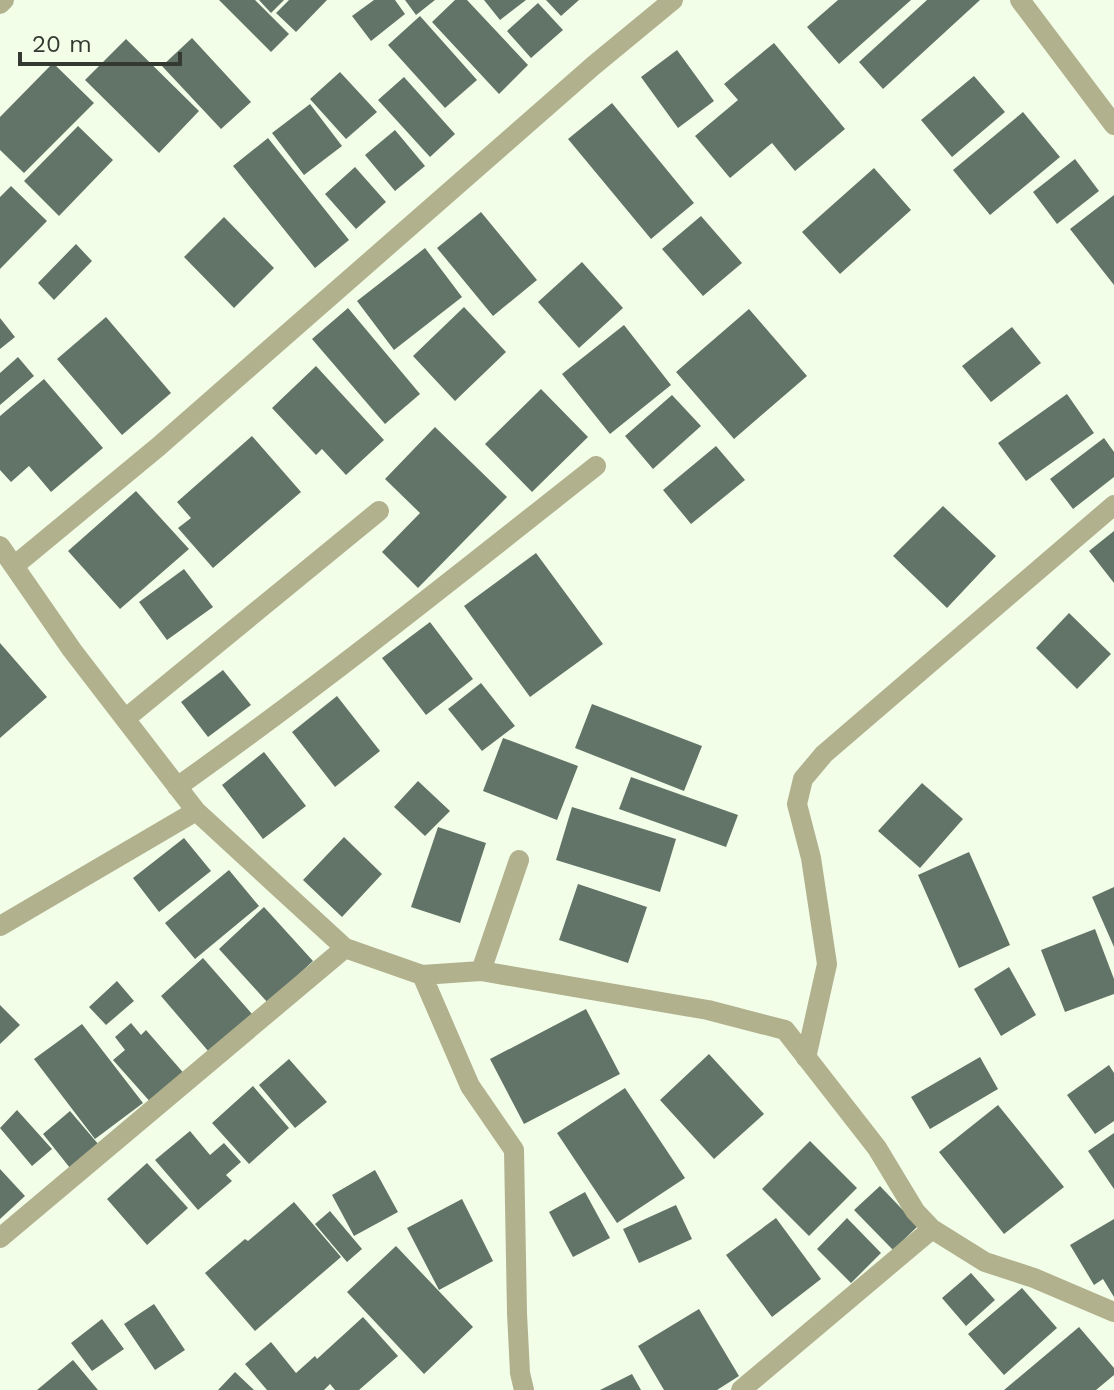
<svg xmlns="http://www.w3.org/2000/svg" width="1114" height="1390" viewBox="0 0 1114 1390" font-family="'Work Sans',sans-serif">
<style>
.building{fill:#627467}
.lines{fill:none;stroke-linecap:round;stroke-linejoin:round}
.minor{stroke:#b1b18e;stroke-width:20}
</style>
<rect width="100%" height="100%" fill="#f3fee9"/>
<!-- building -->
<path class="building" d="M 219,0 L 255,0 L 289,34 L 271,52 Z
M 259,0 L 284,0 L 271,13 Z
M 289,0 L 327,0 L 296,32 L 276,13 Z
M 374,0 L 395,0 L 405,14 L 371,41 L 352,16 Z
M 405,0 L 435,0 L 416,15 Z
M 455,0 L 467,0 L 528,65 L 499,94 L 432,22 Z
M 484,0 L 526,0 L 500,20 Z
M 546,0 L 579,0 L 561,16 Z
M 838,0 L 911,0 L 839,64 L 807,27 Z
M 927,0 L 980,0 L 883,89 L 859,62 Z
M 538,3 L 563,30 L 531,58 L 507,31 Z
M 420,16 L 477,80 L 445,108 L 388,45 Z
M 192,38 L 251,102 L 221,129 L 162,66 Z
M 126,39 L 199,111 L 159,153 L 85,80 Z
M 774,43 L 845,129 L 795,171 L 772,143 L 730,178 L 695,136 L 738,100 L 724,84 Z
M 677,50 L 714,101 L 678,128 L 641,77 Z
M 53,63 L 94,103 L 24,173 L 0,150 L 0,117 Z
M 340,72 L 377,112 L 346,139 L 310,99 Z
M 974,76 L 1005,112 L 952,157 L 921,120 Z
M 404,77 L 455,134 L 430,157 L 378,100 Z
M 612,103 L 694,203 L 651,239 L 568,139 Z
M 310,104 L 342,146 L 304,175 L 272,133 Z
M 1023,112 L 1060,157 L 990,215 L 953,170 Z
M 78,126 L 113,160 L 59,216 L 24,181 Z
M 395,130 L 425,166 L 395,191 L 365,155 Z
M 268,138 L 349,240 L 315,268 L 233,166 Z
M 1075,159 L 1099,191 L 1057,224 L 1033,192 Z
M 355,167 L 386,202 L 356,229 L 325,194 Z
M 874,168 L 911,210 L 840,274 L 802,232 Z
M 11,186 L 47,221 L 0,269 L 0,197 Z
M 1114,195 L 1114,285 L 1070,229 Z
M 481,212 L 537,280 L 493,316 L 437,248 Z
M 701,216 L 742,263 L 703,296 L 662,249 Z
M 224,217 L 274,268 L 234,308 L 184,257 Z
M 76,244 L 92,261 L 54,300 L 38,283 Z
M 425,248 L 462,297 L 394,350 L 357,301 Z
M 582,262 L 623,308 L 579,348 L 538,302 Z
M 464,307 L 506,352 L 455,401 L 413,356 Z
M 348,308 L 420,394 L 385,424 L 312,339 Z
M 749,309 L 807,376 L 734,439 L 676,372 Z
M 106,317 L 171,393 L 122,435 L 57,359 Z
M 0,318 L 15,337 L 0,349 Z
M 624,325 L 671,385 L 610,434 L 562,374 Z
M 1012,327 L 1041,363 L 991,402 L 962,366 Z
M 18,357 L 34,376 L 0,405 L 0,373 Z
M 316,366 L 384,440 L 346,475 L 322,449 L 316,455 L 272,408 Z
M 44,379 L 103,448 L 51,492 L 29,466 L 11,482 L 0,470 L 0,416 Z
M 541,389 L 588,437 L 532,492 L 485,444 Z
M 1067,394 L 1094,433 L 1026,481 L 998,443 Z
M 672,395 L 701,426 L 653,469 L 625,436 Z
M 435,427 L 507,497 L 418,588 L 382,552 L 420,513 L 385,479 Z
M 252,436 L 301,492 L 213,568 L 178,528 L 191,518 L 177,502 Z
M 1104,438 L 1114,452 L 1114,477 L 1073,509 L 1050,479 Z
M 716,446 L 745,480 L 691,524 L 663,490 Z
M 136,491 L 189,549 L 120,609 L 68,551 Z
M 943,506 L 996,556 L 947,608 L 893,556 Z
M 1114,531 L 1114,583 L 1089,551 Z
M 536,553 L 603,644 L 530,697 L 464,606 Z
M 184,569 L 213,607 L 167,640 L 139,602 Z
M 1069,613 L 1111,654 L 1077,689 L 1036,648 Z
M 430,622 L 473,679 L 426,715 L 382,658 Z
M 0,643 L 47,697 L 0,738 Z
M 223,670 L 251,705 L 208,737 L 181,702 Z
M 481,683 L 515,726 L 482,751 L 448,709 Z
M 337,696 L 380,751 L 335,787 L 292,732 Z
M 592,704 L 702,746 L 684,791 L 575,748 Z
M 503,738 L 578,766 L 557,820 L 483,791 Z
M 264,752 L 306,806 L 263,839 L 222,785 Z
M 631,777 L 738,815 L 726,847 L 619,809 Z
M 418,781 L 450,811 L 425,836 L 394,807 Z
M 922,783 L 963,819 L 920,868 L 878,831 Z
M 572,807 L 676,839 L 660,892 L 556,860 Z
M 438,827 L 486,843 L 460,923 L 411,907 Z
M 344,837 L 382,874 L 342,917 L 303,880 Z
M 184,838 L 211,871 L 159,912 L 133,878 Z
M 969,852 L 1010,945 L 959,968 L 918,875 Z
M 229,870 L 259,906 L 195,959 L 165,923 Z
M 578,884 L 647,907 L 628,963 L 559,940 Z
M 1114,887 L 1114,947 L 1092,897 Z
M 264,907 L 313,961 L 268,1003 L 219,949 Z
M 1095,929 L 1114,979 L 1114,994 L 1065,1012 L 1041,950 Z
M 203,958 L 252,1014 L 209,1052 L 161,996 Z
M 1009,967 L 1036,1015 L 1001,1036 L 974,989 Z
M 117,981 L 134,1001 L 106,1025 L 89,1007 Z
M 0,1005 L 20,1025 L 0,1044 Z
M 586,1009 L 620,1074 L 524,1124 L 490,1059 Z
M 131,1023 L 141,1035 L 146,1030 L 187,1077 L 153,1105 L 113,1060 L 125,1050 L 115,1037 Z
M 82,1024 L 143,1103 L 95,1139 L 34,1059 Z
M 709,1054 L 764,1114 L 714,1159 L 660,1100 Z
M 980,1057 L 998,1089 L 930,1129 L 911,1097 Z
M 289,1059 L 327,1102 L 295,1128 L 259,1085 Z
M 1109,1065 L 1114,1073 L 1114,1121 L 1095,1134 L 1067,1095 Z
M 253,1086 L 289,1128 L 249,1164 L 212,1123 Z
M 625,1088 L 685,1178 L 617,1223 L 557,1133 Z
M 998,1105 L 1064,1187 L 1004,1234 L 939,1152 Z
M 17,1110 L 52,1149 L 32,1166 L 0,1128 Z
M 70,1111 L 99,1145 L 70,1168 L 43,1134 Z
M 190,1131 L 210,1155 L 224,1143 L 241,1162 L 226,1175 L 232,1181 L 198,1210 L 155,1160 Z
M 1114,1133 L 1114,1189 L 1088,1151 Z
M 810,1141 L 857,1188 L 809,1236 L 762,1189 Z
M 147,1163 L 188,1208 L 147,1245 L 107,1199 Z
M 0,1169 L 25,1196 L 0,1219 Z
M 375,1170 L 398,1212 L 354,1236 L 332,1195 Z
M 880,1186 L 918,1226 L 893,1250 L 854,1210 Z
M 585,1192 L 610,1238 L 573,1257 L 549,1212 Z
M 462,1199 L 493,1261 L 439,1290 L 407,1228 Z
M 294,1202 L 341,1257 L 255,1331 L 205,1273 L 245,1239 L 248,1241 Z
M 676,1205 L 692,1239 L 639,1263 L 623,1229 Z
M 330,1211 L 362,1249 L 347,1262 L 315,1224 Z
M 776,1218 L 821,1279 L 772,1317 L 726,1255 Z
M 847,1218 L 881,1253 L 851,1283 L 817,1249 Z
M 1114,1219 L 1114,1297 L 1103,1279 L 1094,1285 L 1070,1245 Z
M 396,1246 L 473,1327 L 424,1374 L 347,1292 Z
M 971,1273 L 995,1300 L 966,1326 L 942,1298 Z
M 1022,1288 L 1057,1328 L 1004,1375 L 968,1334 Z
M 154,1304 L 185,1350 L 155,1370 L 124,1324 Z
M 699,1309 L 739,1376 L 717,1390 L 664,1390 L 638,1346 Z
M 363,1317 L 398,1356 L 359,1390 L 335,1390 L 330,1384 L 324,1390 L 267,1390 L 245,1364 L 271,1342 L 296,1373 L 315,1356 L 317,1359 Z
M 102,1319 L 124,1349 L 92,1371 L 71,1343 Z
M 1079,1327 L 1114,1368 L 1114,1375 L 1096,1390 L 1004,1390 Z
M 73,1360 L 98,1390 L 37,1390 Z
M 235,1372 L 254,1390 L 218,1390 Z
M 632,1374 L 641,1390 L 600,1390 Z"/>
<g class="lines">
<!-- minor -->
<path class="minor" d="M 1020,0 L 1114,125
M 0,4 L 4,0
M 0,546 L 72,650 L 196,811 L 345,948 L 422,975 L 481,971 L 708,1010 L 785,1030 L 877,1148 L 915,1211 L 932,1229 L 985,1262 L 1034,1278 L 1114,1312
M 14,566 L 158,447 L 593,66 L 673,0
M 125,719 L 379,511
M 177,787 C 321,685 458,575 596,466
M 0,926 L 196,811
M 481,971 L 519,860
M 422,975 L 470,1086 L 514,1150 L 517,1313 L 520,1373 L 524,1390
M 806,1058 L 827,964 L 811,858 L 797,804 L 803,779 L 824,754 L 1114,505
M 0,1238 L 345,948
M 741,1390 L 932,1229"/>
</g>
<!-- scale -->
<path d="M20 52v12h160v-12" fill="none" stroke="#343931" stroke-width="4"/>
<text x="32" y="52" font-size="24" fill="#343931" stroke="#f3fee9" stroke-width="6" paint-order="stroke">20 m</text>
</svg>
